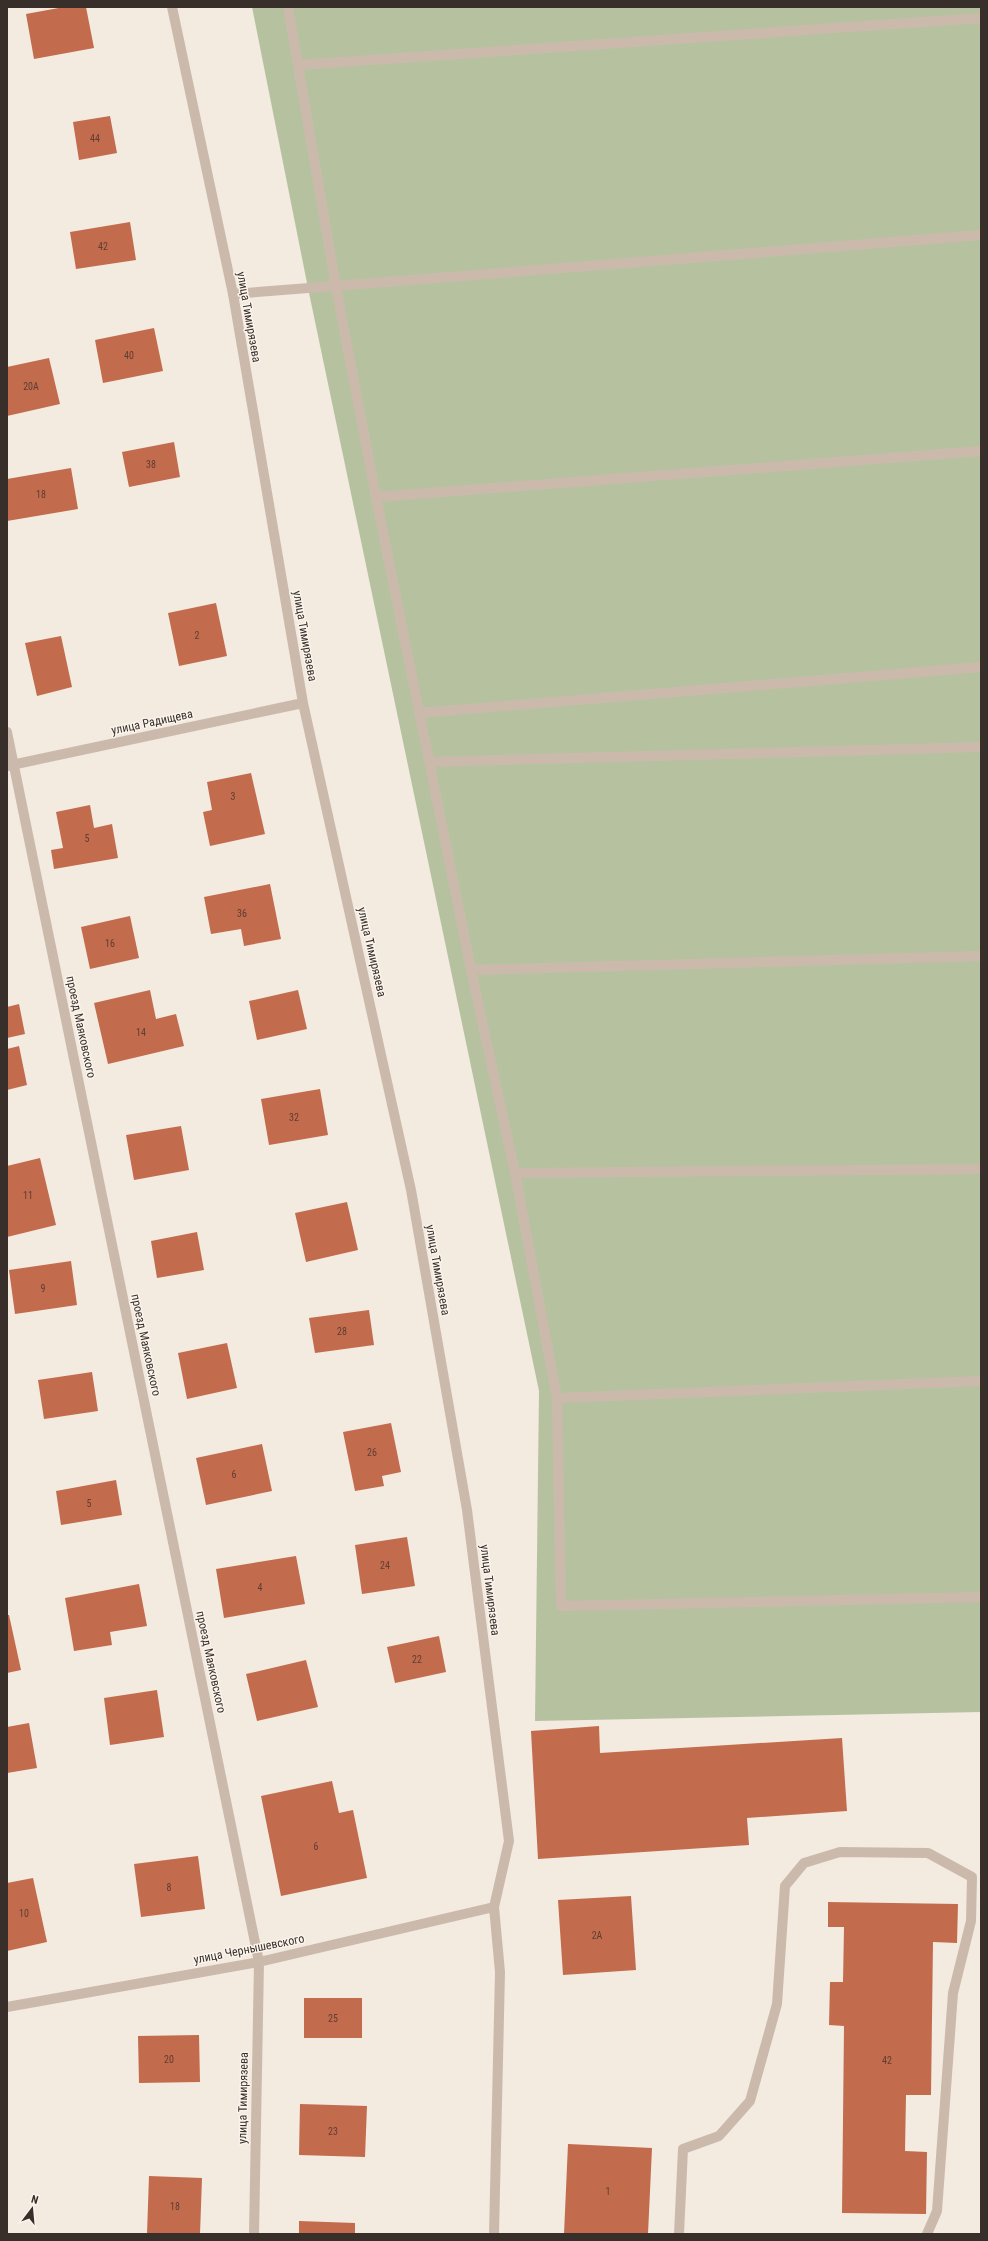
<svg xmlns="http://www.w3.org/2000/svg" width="988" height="2241" viewBox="0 0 988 2241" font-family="'Roboto Condensed',sans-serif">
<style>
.green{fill:#b6c29f}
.building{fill:#c36b4d}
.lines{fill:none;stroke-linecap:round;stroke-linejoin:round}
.lane{stroke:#cbbaab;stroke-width:10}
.street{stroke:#cbbaab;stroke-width:10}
.labels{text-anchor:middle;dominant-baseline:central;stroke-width:3;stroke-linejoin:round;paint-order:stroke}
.number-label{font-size:10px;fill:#5c3e33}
.street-label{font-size:12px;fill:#392f2a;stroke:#faf4ec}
</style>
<rect width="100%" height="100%" fill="#f3eae0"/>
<!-- green -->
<path class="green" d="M 252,7 L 981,7 L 981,1712 L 535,1721 L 539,1391 L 308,288 Z"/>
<!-- building -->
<path class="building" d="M 64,7 L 86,7 L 94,48 L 34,59 L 26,14 Z
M 110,116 L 117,153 L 79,160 L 73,122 Z
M 130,222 L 136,260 L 76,269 L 70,232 Z
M 154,328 L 163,371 L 103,383 L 95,340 Z
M 49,358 L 60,404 L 7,416 L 7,367 Z
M 174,442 L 180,477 L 129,487 L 122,452 Z
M 71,468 L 78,509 L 7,521 L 7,479 Z
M 216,603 L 227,656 L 179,666 L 168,613 Z
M 61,636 L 72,687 L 37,696 L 25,643 Z
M 251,773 L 265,834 L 210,846 L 203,812 L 212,810 L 207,782 Z
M 90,805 L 94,828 L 112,824 L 118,858 L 54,869 L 51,850 L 63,848 L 56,812 Z
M 270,884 L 281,939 L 244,946 L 241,929 L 211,934 L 204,897 Z
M 130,916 L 139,958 L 90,969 L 81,927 Z
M 150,990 L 156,1019 L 176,1014 L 184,1046 L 108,1064 L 94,1003 Z
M 298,990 L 307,1029 L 257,1040 L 249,1001 Z
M 19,1004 L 25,1034 L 7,1038 L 7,1007 Z
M 19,1046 L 27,1085 L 7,1090 L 7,1049 Z
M 320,1089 L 328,1135 L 269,1145 L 261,1099 Z
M 181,1126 L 189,1170 L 134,1180 L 126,1135 Z
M 40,1158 L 56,1225 L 7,1237 L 7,1166 Z
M 347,1202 L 358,1250 L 306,1262 L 295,1213 Z
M 197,1232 L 204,1270 L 157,1278 L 151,1241 Z
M 71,1261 L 77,1305 L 15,1314 L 9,1270 Z
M 369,1310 L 374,1345 L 315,1353 L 309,1318 Z
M 227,1343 L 237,1388 L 187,1399 L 178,1353 Z
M 92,1372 L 98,1411 L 44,1419 L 38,1380 Z
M 391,1423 L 401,1472 L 382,1476 L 384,1486 L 355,1491 L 343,1432 Z
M 262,1444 L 272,1491 L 206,1505 L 196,1458 Z
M 116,1480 L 122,1515 L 61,1525 L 56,1491 Z
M 407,1537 L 415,1586 L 362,1594 L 355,1545 Z
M 296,1556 L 305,1604 L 224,1618 L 216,1569 Z
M 139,1584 L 147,1626 L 110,1632 L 112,1645 L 74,1651 L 65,1598 Z
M 7,1615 L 9,1615 L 21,1670 L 7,1673 Z
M 439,1636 L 446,1672 L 395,1683 L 387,1647 Z
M 306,1660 L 318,1707 L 257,1721 L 246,1674 Z
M 157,1690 L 164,1737 L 110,1745 L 104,1698 Z
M 29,1723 L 37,1768 L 7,1773 L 7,1727 Z
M 599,1726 L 600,1753 L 842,1738 L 847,1811 L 747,1818 L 749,1845 L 538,1859 L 531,1731 Z
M 332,1781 L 339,1813 L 353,1810 L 367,1878 L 281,1896 L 261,1796 Z
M 198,1856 L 205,1909 L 141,1917 L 134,1864 Z
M 33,1878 L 47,1942 L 7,1951 L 7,1883 Z
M 631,1896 L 636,1970 L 563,1975 L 558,1900 Z
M 828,1902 L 958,1904 L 957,1943 L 933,1942 L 931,2095 L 906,2095 L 905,2151 L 927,2152 L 926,2214 L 842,2213 L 844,2026 L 829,2025 L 830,1982 L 843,1982 L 844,1927 L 828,1927 Z
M 304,1998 L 362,1998 L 362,2038 L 304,2038 Z
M 199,2035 L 200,2082 L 139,2083 L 138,2036 Z
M 300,2104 L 367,2106 L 365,2157 L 299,2155 Z
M 568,2144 L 652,2148 L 648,2234 L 564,2234 Z
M 149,2176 L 202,2178 L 200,2234 L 147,2234 Z
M 299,2221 L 355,2223 L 355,2234 L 299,2234 Z"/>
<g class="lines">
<!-- lane -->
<path class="lane" d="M 288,7 L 336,287 L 376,497 L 471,970 L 515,1173 L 557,1398 L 561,1606 L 981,1597
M 298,65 L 981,18
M 233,294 L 981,235
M 376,497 L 981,451
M 419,713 L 981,667
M 429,762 L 981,747
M 471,970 L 981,956
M 515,1173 L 981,1169
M 557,1398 L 981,1381
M 679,2234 L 683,2149 L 719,2136 L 750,2101 L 777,2004 L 785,1886 L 804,1863 L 840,1852 L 928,1853 L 972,1877 L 971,1921 L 953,1993 L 937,2211 L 927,2234"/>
<!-- street -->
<path class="street" d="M 172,7 L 233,294 L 303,703 L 411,1190 L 467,1510 L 509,1841 L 494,1907 L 500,1972 L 494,2234
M 7,732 L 259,1962 L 254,2234
M 7,766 L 303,703
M 7,2007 L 259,1962 L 494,1907"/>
</g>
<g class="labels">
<!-- number labels -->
<g class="number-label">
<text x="95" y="138">44</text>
<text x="103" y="246">42</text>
<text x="129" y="355">40</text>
<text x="31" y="386">20А</text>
<text x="151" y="464">38</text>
<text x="41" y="494">18</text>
<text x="197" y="635">2</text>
<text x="233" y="796">3</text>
<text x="87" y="838">5</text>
<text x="242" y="913">36</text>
<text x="110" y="943">16</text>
<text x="141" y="1032">14</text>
<text x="294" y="1117">32</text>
<text x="28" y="1195">11</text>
<text x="43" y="1288">9</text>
<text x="342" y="1331">28</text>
<text x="372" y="1452">26</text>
<text x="234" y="1474">6</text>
<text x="89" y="1503">5</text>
<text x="385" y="1565">24</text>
<text x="260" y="1587">4</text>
<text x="417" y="1659">22</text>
<text x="316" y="1846">6</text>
<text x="169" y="1887">8</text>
<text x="24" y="1913">10</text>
<text x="597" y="1935">2А</text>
<text x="333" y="2018">25</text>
<text x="169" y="2059">20</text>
<text x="887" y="2060">42</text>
<text x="333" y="2131">23</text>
<text x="608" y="2191">1</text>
<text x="175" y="2206">18</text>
</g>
<!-- street labels -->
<g class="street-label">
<text transform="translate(249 317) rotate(80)">улица Тимирязева</text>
<text transform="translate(305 636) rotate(80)">улица Тимирязева</text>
<text transform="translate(152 722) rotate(-12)">улица Радищева</text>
<text transform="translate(372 952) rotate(77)">улица Тимирязева</text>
<text transform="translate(81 1027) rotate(78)">проезд Маяковского</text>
<text transform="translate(438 1270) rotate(80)">улица Тимирязева</text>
<text transform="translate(146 1345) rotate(78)">проезд Маяковского</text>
<text transform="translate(490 1590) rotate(83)">улица Тимирязева</text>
<text transform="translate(211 1662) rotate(78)">проезд Маяковского</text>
<text transform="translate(249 1949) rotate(-11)">улица Чернышевского</text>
<text transform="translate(243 2098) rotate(-89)">улица Тимирязева</text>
</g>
</g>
<!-- border -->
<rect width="988" height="2241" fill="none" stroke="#392f2a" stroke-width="16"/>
<!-- north arrow -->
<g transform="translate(32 2209) rotate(16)" stroke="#faf4ec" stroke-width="3" paint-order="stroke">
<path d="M0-3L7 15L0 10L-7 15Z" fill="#392f2a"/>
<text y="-6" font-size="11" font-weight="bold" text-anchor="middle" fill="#392f2a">N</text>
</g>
</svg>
